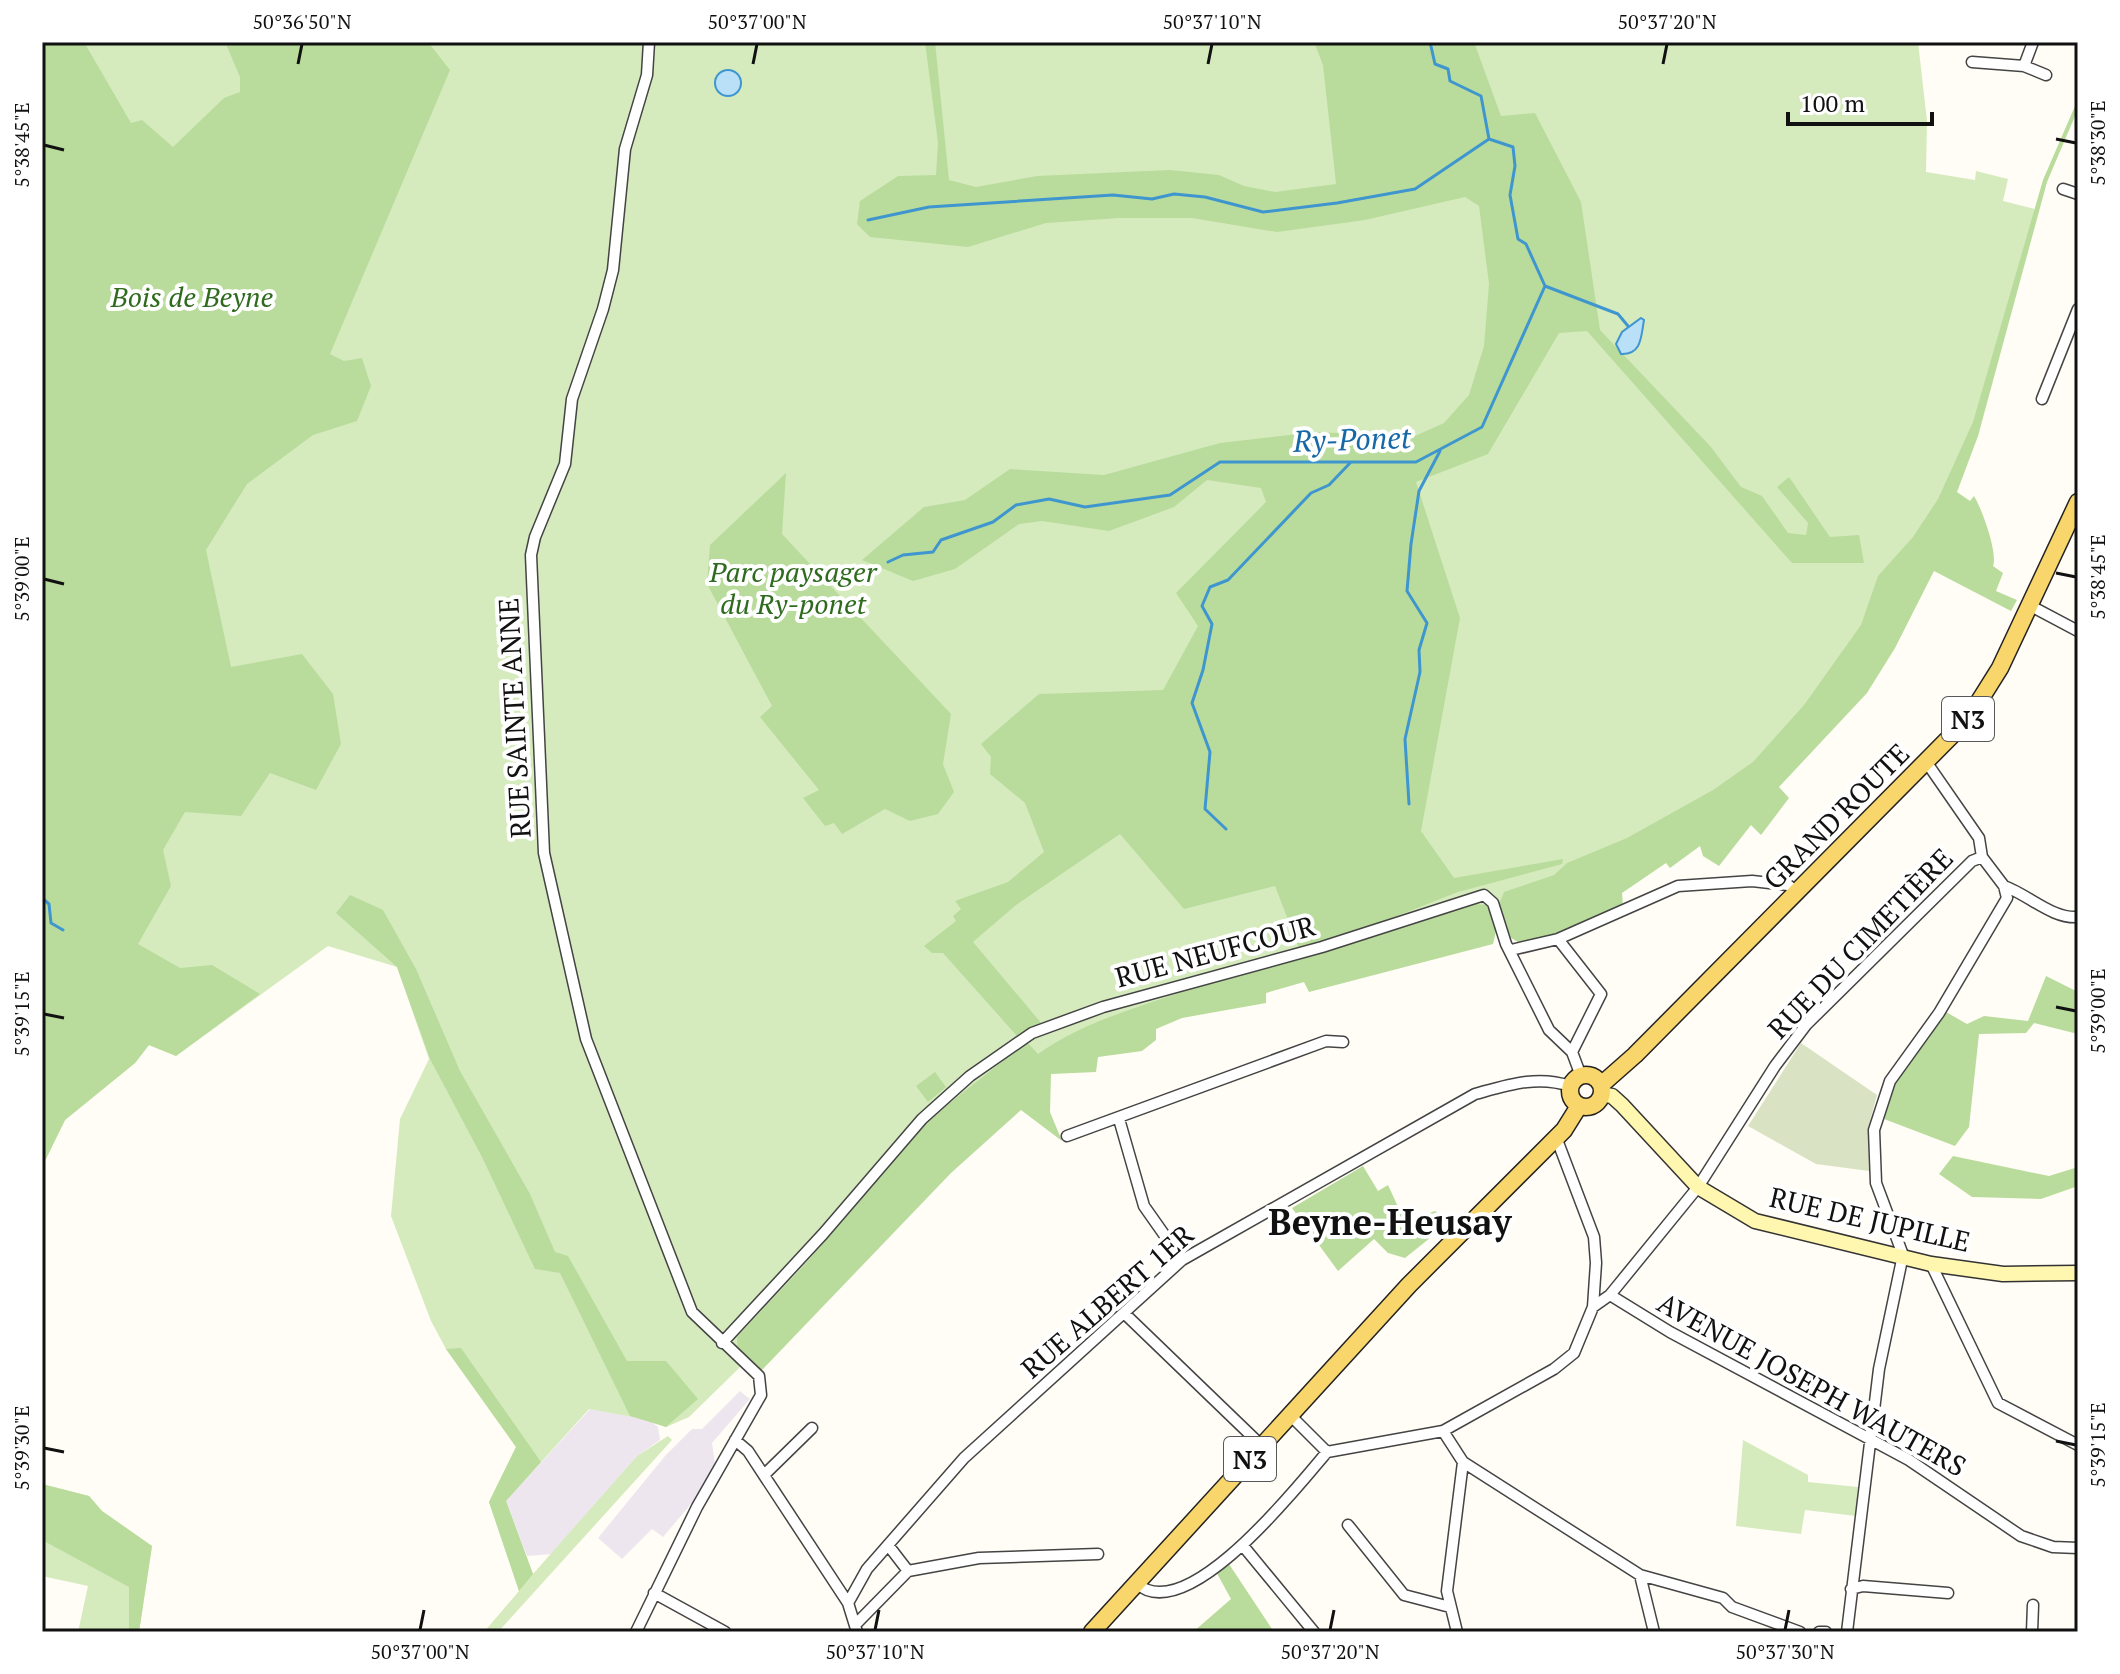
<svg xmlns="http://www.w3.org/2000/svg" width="2120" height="1674" viewBox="0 0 2120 1674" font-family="'PT Serif',serif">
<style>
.industrial{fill:#eee6ef}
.green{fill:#d5ebbd}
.forest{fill:#b9dc9c}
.cemetery{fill:#d9e3c4}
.water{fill:#b9e0f7;stroke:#3f96cf;stroke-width:2}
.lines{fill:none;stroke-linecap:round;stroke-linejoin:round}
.stream{stroke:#3f96cf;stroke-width:3}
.street-casing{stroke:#444;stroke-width:13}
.secondary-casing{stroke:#333;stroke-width:17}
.primary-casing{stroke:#222;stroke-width:19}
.street{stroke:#fff;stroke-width:10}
.secondary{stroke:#fff6b0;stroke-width:14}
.primary{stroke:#f9d66b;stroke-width:16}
.ticks{fill:none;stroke:#111;stroke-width:3}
.labels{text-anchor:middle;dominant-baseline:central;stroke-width:8;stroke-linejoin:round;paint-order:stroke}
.shield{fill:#fff;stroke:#585858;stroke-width:2}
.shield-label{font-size:26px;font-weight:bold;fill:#111}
.park-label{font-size:28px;font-style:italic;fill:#2f6b1f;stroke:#fff}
.street-label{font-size:28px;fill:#111;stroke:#fff}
.water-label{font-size:30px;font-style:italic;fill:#1768a6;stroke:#fff}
.district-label{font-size:36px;font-weight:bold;fill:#111;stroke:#fff}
.neatline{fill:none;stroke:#111;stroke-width:3}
.ticks-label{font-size:20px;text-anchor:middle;fill:#111}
</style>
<rect width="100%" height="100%" fill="#fffdf5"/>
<!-- industrial -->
<path class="industrial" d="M 740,1391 L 750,1399 L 712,1443 L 715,1464 L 697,1497 L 663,1537 L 652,1529 L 622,1559 L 598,1538 L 665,1456 L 692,1429 L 702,1429 Z
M 590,1409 L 649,1420 L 658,1427 L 660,1440 L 637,1456 L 552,1554 L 527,1556 L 506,1501 Z"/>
<!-- green -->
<path class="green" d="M 42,42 L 1918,42 L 1927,121 L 1926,172 L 1975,180 L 1976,171 L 2008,179 L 2003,201 L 2035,209 L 1978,436 L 1791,750 L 1518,909 L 1154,1015 L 1045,1069 L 689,1417 L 666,1427 L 649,1420 L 589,1409 L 506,1501 L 533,1574 L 637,1456 L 668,1436 L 672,1440 L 498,1632 L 484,1632 L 519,1591 L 489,1502 L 516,1447 L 446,1349 L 431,1321 L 391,1216 L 400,1119 L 429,1059 L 397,967 L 328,946 L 176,1056 L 149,1045 L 135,1063 L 65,1120 L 42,1167 Z
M 1743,1440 L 1808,1475 L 1808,1482 L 1858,1487 L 1856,1516 L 1805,1510 L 1801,1534 L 1736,1526 Z
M 42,1484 L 89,1496 L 102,1511 L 152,1546 L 139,1632 L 78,1632 L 88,1586 L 42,1576 Z"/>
<!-- forest -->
<path class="forest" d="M 42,42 L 84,42 L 131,123 L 142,120 L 173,147 L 224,98 L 240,92 L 240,77 L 225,42 L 428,42 L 450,70 L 330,354 L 344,361 L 362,358 L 371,386 L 357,421 L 313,435 L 247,484 L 206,550 L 231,667 L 302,654 L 333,694 L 341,744 L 316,790 L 270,773 L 241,816 L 185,812 L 163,850 L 171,886 L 138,944 L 180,968 L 212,965 L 260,994 L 176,1056 L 149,1045 L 135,1063 L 65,1120 L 42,1167 Z
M 925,42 L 935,42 L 949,180 L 976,187 L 1037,176 L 1170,170 L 1219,175 L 1244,186 L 1275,192 L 1336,184 L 1323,65 L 1314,42 L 1474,42 L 1501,116 L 1535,113 L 1581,202 L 1600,330 L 1711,447 L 1741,487 L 1762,496 L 1788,533 L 1806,535 L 1808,523 L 1777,487 L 1789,477 L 1830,537 L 1859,535 L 1864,563 L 1792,563 L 1587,331 L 1559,333 L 1488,454 L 1416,482 L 1460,618 L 1421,831 L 1454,878 L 1563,859 L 1562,864 L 1458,892 L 1369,927 L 1299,948 L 1275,886 L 1184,909 L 1120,834 L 1016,905 L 973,942 L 1042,1024 L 1017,1036 L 943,953 L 932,953 L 924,946 L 956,921 L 953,916 L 961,909 L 955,901 L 1008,882 L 1044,852 L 1025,803 L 990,774 L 991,757 L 981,744 L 1039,694 L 1163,690 L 1198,626 L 1176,593 L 1266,502 L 1261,488 L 1207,480 L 1174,507 L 1109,531 L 1042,521 L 1019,524 L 955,569 L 913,581 L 862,560 L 924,507 L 965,500 L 1010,469 L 1104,475 L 1220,443 L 1314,432 L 1415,436 L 1444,423 L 1469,395 L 1484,346 L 1489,284 L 1479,206 L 1465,197 L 1365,220 L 1277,232 L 1192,218 L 1119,218 L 1046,223 L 968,247 L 870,237 L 857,224 L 860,201 L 898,176 L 936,175 L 938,143 Z
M 2078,99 L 2078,109 L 2047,182 L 1978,436 L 1957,492 L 1970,501 L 1974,496 C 1982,509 1998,553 1993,566 L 2003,573 L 1996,591 L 2017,600 L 2011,611 L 1934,571 L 1895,648 L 1867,693 L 1779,787 L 1789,798 L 1761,835 L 1751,825 L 1719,866 L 1703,856 L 1700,846 L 1670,868 L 1666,863 L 1622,893 L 1623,906 L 1561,933 L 1518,942 L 1506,935 L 1498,907 L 1504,892 L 1554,875 L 1567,863 L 1627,838 L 1713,790 L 1753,762 L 1804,705 L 1861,625 L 1878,576 L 1913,537 L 1938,499 L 1973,422 L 2043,180 Z
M 786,473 L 782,534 L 951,714 L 943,764 L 954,792 L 938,814 L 910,821 L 885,809 L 842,834 L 834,823 L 825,826 L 803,798 L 819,790 L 760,717 L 772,706 L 707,584 L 710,545 Z
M 350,895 L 383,910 L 416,969 L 460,1071 L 530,1194 L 555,1252 L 568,1256 L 627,1361 L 666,1361 L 698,1399 L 666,1427 L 630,1416 L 560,1273 L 535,1269 L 482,1157 L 430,1059 L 397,967 L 336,913 Z
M 1462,903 L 1487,905 L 1496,931 L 1493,944 L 1309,992 L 1304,982 L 1266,993 L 1266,1003 L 1182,1018 L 1156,1029 L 1156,1040 L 1142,1051 L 1098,1057 L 1096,1072 L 1051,1074 L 1050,1112 L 1062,1141 L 1021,1110 L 951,1173 L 760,1372 L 738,1353 L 737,1337 L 807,1262 L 923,1124 L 1027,1042 L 1038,1054 C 1079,1025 1125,1011 1173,995 C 1251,967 1329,943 1408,919 L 1412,925 L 1440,909 Z
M 2046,976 L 2078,992 L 2078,1034 L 2034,1023 L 2026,1033 L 1979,1034 L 1969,1127 L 1955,1146 L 1884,1119 L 1898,1077 L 1946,1012 L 1967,1024 L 1984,1016 L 2028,1021 Z
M 935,1072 L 946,1087 L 928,1102 L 916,1086 Z
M 1953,1156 L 2049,1176 L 2078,1167 L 2078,1186 L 2041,1199 L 1972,1197 L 1939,1174 Z
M 1363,1166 L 1378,1191 L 1388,1185 L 1405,1222 L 1435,1211 L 1450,1222 L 1405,1258 L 1388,1253 L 1374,1239 L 1338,1271 L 1292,1208 Z
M 461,1348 L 541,1462 L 506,1501 L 533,1574 L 519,1591 L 489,1502 L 516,1447 L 446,1349 Z
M 42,1484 L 89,1496 L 102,1511 L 152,1546 L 139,1632 L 129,1632 L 129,1587 L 42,1540 Z
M 1227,1561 L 1274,1632 L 1193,1632 L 1231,1599 L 1214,1568 Z"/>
<!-- cemetery -->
<path class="cemetery" d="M 1801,1043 L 1877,1095 L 1868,1128 L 1869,1171 L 1816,1164 L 1748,1126 Z"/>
<!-- water -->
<path class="water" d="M715 83a13 13 0 1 1 26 0a13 13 0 1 1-26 0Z
M 1641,318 L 1644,320 C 1641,336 1642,355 1621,354 L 1616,344 L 1622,332 Z"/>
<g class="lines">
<!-- stream -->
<path class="stream" d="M 868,220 L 929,207 L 1113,195 L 1152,199 L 1174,194 L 1205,197 L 1263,212 L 1337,203 L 1415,189 L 1489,139
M 1545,286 L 1618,314 L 1628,326
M 888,562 L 903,555 L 933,552 L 941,540 L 993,522 L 1016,505 L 1049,499 L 1085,507 L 1170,495 L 1220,462 L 1416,462 L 1482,427 L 1545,286 L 1526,244 L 1518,239 L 1510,195 L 1515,166 L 1513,147 L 1489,139 L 1481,96 L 1450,81 L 1448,69 L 1435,64 L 1430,42
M 1409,804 L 1405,739 L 1420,672 L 1419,650 L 1427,623 L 1407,591 L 1411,544 L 1419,491 L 1440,451
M 1226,829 L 1205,809 L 1210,752 L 1192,703 L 1203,670 L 1212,624 L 1202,606 L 1210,587 L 1228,580 L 1311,493 L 1329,485 L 1351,462
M 42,898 L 49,904 L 51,923 L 63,930"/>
<defs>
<path id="street" d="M 1972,62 L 2024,66 L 2033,42
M 2024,66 L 2046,75
M 2063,189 L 2078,194
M 2042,399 L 2078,309
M 2029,605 L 2078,631
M 2004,886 C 2029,895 2052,919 2078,917
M 1558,939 L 1601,994 L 1572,1052
M 1511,950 L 1558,939 L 1678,886 L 1752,881 L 1788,885 L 1797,892
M 1119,1119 L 1144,1206 L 1182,1260
M 1067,1136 L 1326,1041 L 1343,1042
M 1931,1264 L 1998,1403 L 2078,1445
M 1610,1295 L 1670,1332 L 1909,1460 L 2021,1536 L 2053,1547 L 2078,1548
M 1593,1307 L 1610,1295 L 1698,1187 L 1775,1066 L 1806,1025 L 1972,861 L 1982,857
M 1125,1314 L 1262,1446
M 722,1343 L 823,1234 L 922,1119 L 970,1076 L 1032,1033 L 1103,1007 L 1322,947 L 1484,895 L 1493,903 L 1506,944 L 1549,1030 L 1572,1052 L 1581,1076
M 1290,1415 L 1327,1452 L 1443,1431 L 1554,1369 L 1574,1353 L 1593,1307 L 1596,1263 L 1594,1237 L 1556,1137
M 1443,1431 L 1463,1462 L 1640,1575 L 1654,1632
M 735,1440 L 748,1451 L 848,1603 L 857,1632
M 764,1475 L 812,1428
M 1348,1525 L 1404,1595 L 1450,1607
M 1244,1547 L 1314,1632
M 908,1571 L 979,1558 L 1098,1554
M 1640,1575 L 1723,1598 L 1732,1607 L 1800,1632
M 1136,1583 C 1186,1629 1298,1486 1327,1452
M 1851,1589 L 1863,1586 L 1948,1593
M 654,1593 L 725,1632
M 848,1603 L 867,1569 L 964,1458 L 1182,1260 L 1475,1094 C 1508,1085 1537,1075 1570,1086
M 857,1623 L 908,1571 L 888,1545
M 636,1632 L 697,1507 L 761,1395 L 759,1376 L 692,1312 L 586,1039 L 544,853 L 531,555 L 535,537 L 565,464 L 572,399 L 603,309 L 613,270 L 625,149 L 647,75 L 649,42
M 1457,1632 L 1447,1591 L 1463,1462
M 1819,1632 L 1826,1632
M 1847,1632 L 1879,1369 L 1903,1255 L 1876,1183 L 1874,1130 L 1890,1081 L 1939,1013 L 2007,898 L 2004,886 L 1982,857 L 1979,838 L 1927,763
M 2032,1632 L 2033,1605"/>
<path id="secondary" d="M 1601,1094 L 1612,1096 L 1622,1105 L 1698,1187 L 1755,1221 L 1931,1264 L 2003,1274 L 2078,1273"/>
<path id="primary" d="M1570 1091a16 16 0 1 1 32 0a16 16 0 1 1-32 0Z
M 1601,1085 L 1635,1055 L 1968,719 L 2000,668 L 2078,502
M 1092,1632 L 1409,1285 L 1564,1130 L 1579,1106"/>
</defs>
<!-- street casing -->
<use href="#street" class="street-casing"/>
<!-- secondary casing -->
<use href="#secondary" class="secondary-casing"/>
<!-- primary casing -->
<use href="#primary" class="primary-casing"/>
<!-- street -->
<use href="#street" class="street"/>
<!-- secondary -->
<use href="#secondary" class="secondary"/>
<!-- primary -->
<use href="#primary" class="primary"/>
</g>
<!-- ticks -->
<path class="ticks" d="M 298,64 L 302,44M 753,64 L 757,44M 1208,64 L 1212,44M 1663,64 L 1667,44M 2056,139 L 2076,143M 44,145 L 64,150M 2056,573 L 2076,577M 44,579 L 64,584M 2056,1007 L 2076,1011M 44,1014 L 64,1018M 2056,1441 L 2076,1445M 44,1448 L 64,1452M 420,1630 L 424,1610M 875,1630 L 879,1610M 1330,1630 L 1334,1610M 1785,1630 L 1789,1610"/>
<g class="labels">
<!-- shield labels -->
<g class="shield">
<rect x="1942" y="697" width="52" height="44" rx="6"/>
<rect x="1224" y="1437" width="52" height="44" rx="6"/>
</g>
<g class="shield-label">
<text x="1968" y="719">N3</text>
<text x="1250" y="1459">N3</text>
</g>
<!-- park labels -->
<g class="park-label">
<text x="192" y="296">Bois de Beyne</text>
<text x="793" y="571">Parc paysager<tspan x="793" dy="32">du Ry-ponet</tspan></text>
</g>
<!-- street labels -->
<g class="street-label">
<text transform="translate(514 718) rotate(-93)">RUE SAINTE ANNE</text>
<text transform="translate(1836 816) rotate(-45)">GRAND'ROUTE</text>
<text transform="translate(1860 943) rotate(-46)">RUE DU CIMETIÈRE</text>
<text transform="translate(1215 951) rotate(-15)">RUE NEUFCOUR</text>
<text transform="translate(1870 1219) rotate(13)">RUE DE JUPILLE</text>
<text transform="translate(1107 1301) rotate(-41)">RUE ALBERT 1ER</text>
<text transform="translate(1812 1384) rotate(29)">AVENUE JOSEPH WAUTERS</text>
</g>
<!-- water labels -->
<g class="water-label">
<text transform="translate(1352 439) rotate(-2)">Ry-Ponet</text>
</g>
<!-- district labels -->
<g class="district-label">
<text x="1390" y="1221">Beyne-Heusay</text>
</g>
</g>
<!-- border -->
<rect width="2120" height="1674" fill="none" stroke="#ffffff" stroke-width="88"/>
<!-- scale -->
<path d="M1788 112v12h144v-12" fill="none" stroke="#111111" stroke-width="4"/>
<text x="1800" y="112" font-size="24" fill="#111111" stroke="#ffffff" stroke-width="6" paint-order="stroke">100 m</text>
<rect x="44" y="44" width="2032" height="1586" class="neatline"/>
<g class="ticks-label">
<text x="302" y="29">50°36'50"N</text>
<text x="757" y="29">50°37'00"N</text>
<text x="1212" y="29">50°37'10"N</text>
<text x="1667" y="29">50°37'20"N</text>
<text transform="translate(2098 143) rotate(-90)" y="7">5°38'30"E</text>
<text transform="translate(22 145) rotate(-90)" y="7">5°38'45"E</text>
<text transform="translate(2098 577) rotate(-90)" y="7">5°38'45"E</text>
<text transform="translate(22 579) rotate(-90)" y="7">5°39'00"E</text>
<text transform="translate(2098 1011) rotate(-90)" y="7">5°39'00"E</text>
<text transform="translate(22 1014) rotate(-90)" y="7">5°39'15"E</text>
<text transform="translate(2098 1445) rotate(-90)" y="7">5°39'15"E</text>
<text transform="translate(22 1448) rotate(-90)" y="7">5°39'30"E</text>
<text x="420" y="1659">50°37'00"N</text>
<text x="875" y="1659">50°37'10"N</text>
<text x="1330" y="1659">50°37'20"N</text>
<text x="1785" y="1659">50°37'30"N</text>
</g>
</svg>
